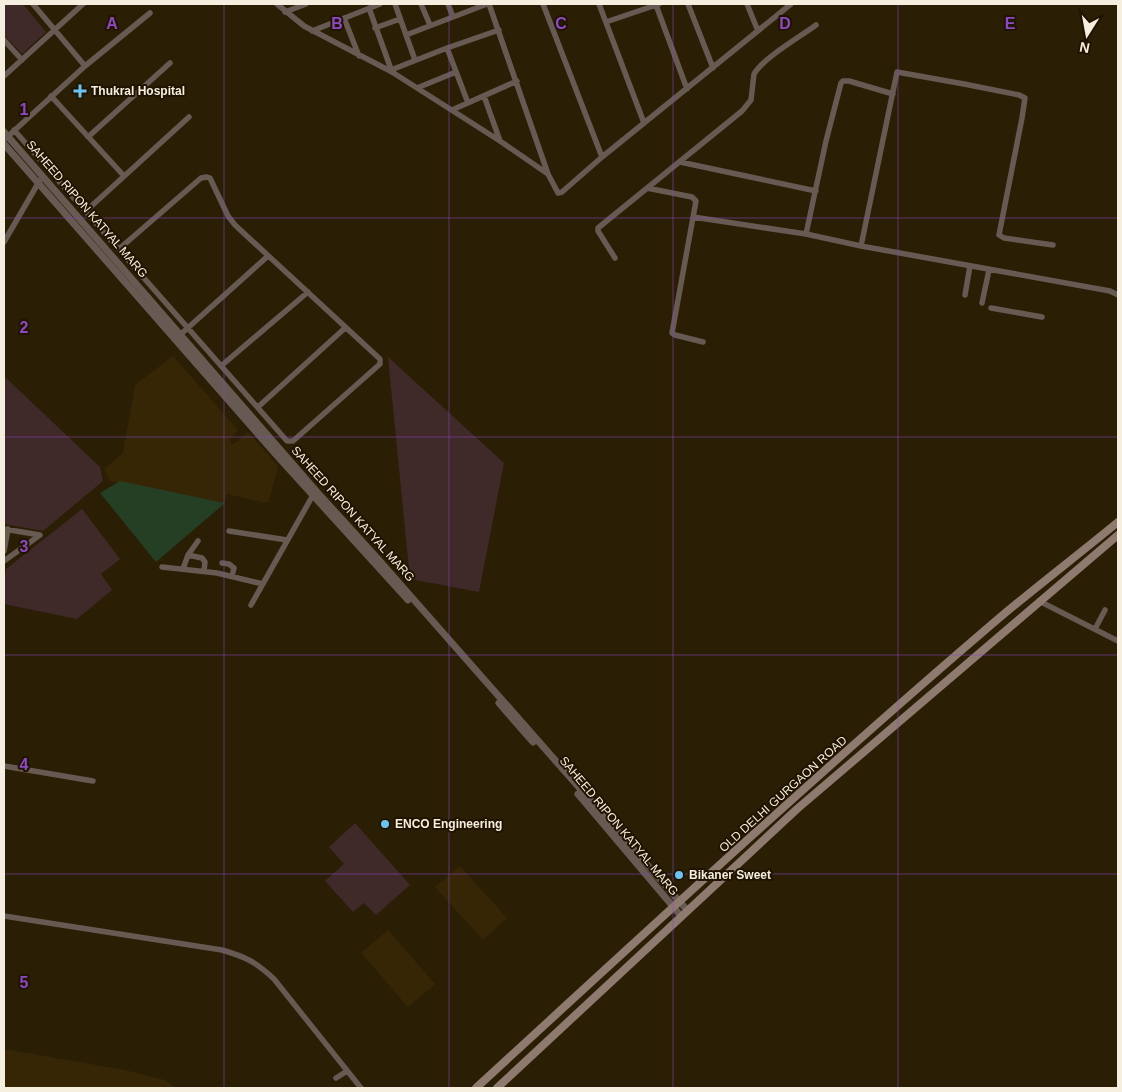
<svg xmlns="http://www.w3.org/2000/svg" width="1122" height="1092" viewBox="0 0 1122 1092" font-family="Arial,sans-serif">
<style>
.built{fill:#362605}
.green{fill:#402929}
.water{fill:#243f23}
.lines{fill:none;stroke-linecap:round;stroke-linejoin:round}
.minor{stroke:#665a53;stroke-width:5.5}
.tertiary{stroke:#665a53;stroke-width:7}
.secondary{stroke:#8e7a6f;stroke-width:8}
.grid{fill:none;stroke:#8d49c4;stroke-width:1;stroke-opacity:0.55}
.poi-dot{fill:#6cc3f2;stroke:#201400;stroke-width:2}
.labels{text-anchor:middle;dominant-baseline:central;stroke-width:4;stroke-linejoin:round;paint-order:stroke}
.poi-label{font-size:12px;font-weight:bold;fill:#f6eedf;stroke:#201400;text-anchor:start}
.street-label{font-size:12px;fill:#f6eedf;stroke:#201400}
.grid-label{font-size:16px;text-anchor:middle;font-weight:bold;fill:#8d49c4;stroke:#201400;stroke-width:4;stroke-linejoin:round;paint-order:stroke}
</style>
<rect width="100%" height="100%" fill="#2a1e05"/>
<!-- built -->
<path class="built" d="M 173,356 L 238,430 L 230,440 L 233,445 L 248,432 L 278,466 L 269,501 L 266,503 L 227,494 L 224,503 L 110,481 L 104,469 L 123,453 L 135,385 Z
M 460,866 L 507,918 L 483,940 L 435,887 Z
M 388,930 L 435,984 L 408,1007 L 361,953 Z
M 4,1049 L 125,1070 L 165,1080 L 176,1088 L 4,1088 Z"/>
<!-- green -->
<path class="green" d="M 4,4 L 23,4 L 46,32 L 22,54 L 4,35 Z
M 388,357 L 504,463 L 479,592 L 410,579 Z
M 4,376 L 100,467 L 103,481 L 43,531 L 4,524 Z
M 82,509 L 120,559 L 101,574 L 112,590 L 77,619 L 4,604 L 4,582 L 6,569 Z
M 355,823 L 410,885 L 376,915 L 364,903 L 353,912 L 325,881 L 344,864 L 329,847 Z"/>
<!-- water -->
<path class="water" d="M 120,481 L 215,501 L 225,503 L 156,562 L 100,493 Z"/>
<g class="lines">
<!-- minor -->
<path class="minor" d="M 33,4 L 85,66
M 277,4 L 304,26 L 392,72 L 500,141 L 548,174 L 558,193 L 562,192 L 602,157 L 791,4
M 395,4 L 415,60
M 421,4 L 430,25
M 448,4 L 453,17
M 489,4 L 548,174
M 543,4 L 602,157
M 599,4 L 644,123
M 688,4 L 713,68
M 747,4 L 758,31
M 656,5 L 687,89
M 369,8 L 392,72
M 285,12 L 306,4
M 344,18 L 359,56
M 606,22 L 659,4
M 375,28 L 400,19
M 312,31 L 380,4
M 406,35 L 487,4
M 4,40 L 22,60
M 447,48 L 468,103
M 391,70 L 447,48 L 499,30
M 4,76 L 83,4
M 417,88 L 456,72
M 51,96 L 124,176
M 484,96 L 500,141
M 452,110 L 517,81
M 14,130 L 287,441 L 293,441 L 380,364 L 380,359 L 235,225 L 228,216 L 210,178 L 207,177 L 201,178 L 119,249
M 88,137 L 170,63
M 4,140 L 85,66 L 150,13
M 680,162 L 816,191
M 647,188 L 692,197 L 696,201 L 672,333 L 675,335 L 703,342
M 86,211 L 189,117
M 693,217 L 806,234 L 861,246 L 1110,291 L 1118,295
M 806,234 L 826,141 L 841,83 L 843,81 L 849,81 L 893,94
M 4,242 L 40,180
M 861,246 L 897,72 L 964,84 L 1019,95 L 1025,98 L 1022,118 L 999,235 L 1004,238 L 1053,245
M 615,258 L 598,231 L 598,228 L 742,111 L 751,100 L 754,74 C 763,58 800,37 816,25
M 965,295 L 970,266
M 982,303 L 989,270
M 991,308 L 1042,317
M 181,334 L 268,256
M 221,366 L 308,292
M 258,407 L 345,328
M 4,529 L 40,535 L 4,561
M 229,531 L 287,540
M 4,551 L 8,529
M 188,555 L 202,558 L 205,562 L 204,571
M 222,563 L 229,564 L 234,568 L 232,576
M 162,567 L 217,573 L 263,584
M 183,569 L 188,555 L 198,541
M 1039,601 L 1118,641
M 251,605 L 313,495
M 1095,629 L 1105,610
M 4,766 L 93,781
M 4,916 L 222,950 C 246,957 256,962 274,979 L 361,1088
M 336,1078 L 347,1071"/>
<!-- tertiary -->
<path class="tertiary" d="M 4,132 L 317,492 L 378,559 L 687,910
M 4,144 L 280,459 L 408,600
M 499,703 L 533,742
M 578,794 L 681,916"/>
<!-- secondary -->
<path class="secondary" d="M 476,1088 C 648,930 820,771 998,619 C 1037,586 1078,555 1118,522
M 497,1088 L 797,809 L 1118,535"/>
</g>
<!-- grid -->
<path class="grid" d="M 224,4 L 224,1088M 449,4 L 449,1088M 673,4 L 673,1088M 898,4 L 898,1088M 4,218 L 1118,218M 4,437 L 1118,437M 4,655 L 1118,655M 4,874 L 1118,874"/>
<!-- markers -->
<g class="poi-dot">
<path d="M77.5 83.5h5v5h5v5h-5v5h-5v-5h-5v-5h5z"/>
<circle cx="385" cy="824" r="5"/>
<circle cx="679" cy="875" r="5"/>
</g>
<g class="labels">
<!-- poi labels -->
<g class="poi-label">
<text x="91" y="91">Thukral Hospital</text>
<text x="395" y="824">ENCO Engineering</text>
<text x="689" y="875">Bikaner Sweet</text>
</g>
<!-- street labels -->
<g class="street-label">
<text transform="translate(87 209) rotate(49)">SAHEED RIPON KATYAL MARG</text>
<text transform="translate(353 514) rotate(48)">SAHEED RIPON KATYAL MARG</text>
<text transform="translate(783 794) rotate(-42)">OLD DELHI GURGAON ROAD</text>
<text transform="translate(619 826) rotate(50)">SAHEED RIPON KATYAL MARG</text>
</g>
</g>
<g class="grid-label">
<text x="112" y="29">A</text>
<text x="337" y="29">B</text>
<text x="561" y="29">C</text>
<text x="785" y="29">D</text>
<text x="1010" y="29">E</text>
<text x="24" y="115">1</text>
<text x="24" y="333">2</text>
<text x="24" y="552">3</text>
<text x="24" y="770">4</text>
<text x="24" y="988">5</text>
</g>
<!-- border -->
<rect width="1122" height="1092" fill="none" stroke="#f6eedf" stroke-width="10"/>
<!-- north arrow -->
<g transform="translate(1087 35) rotate(191)" stroke="#201400" stroke-width="4" paint-order="stroke">
<path d="M0-4L9 19L0 12L-9 19Z" fill="#f6eedf"/>
<text y="-8" font-size="14" font-weight="bold" text-anchor="middle" fill="#f6eedf">N</text>
</g>
</svg>
